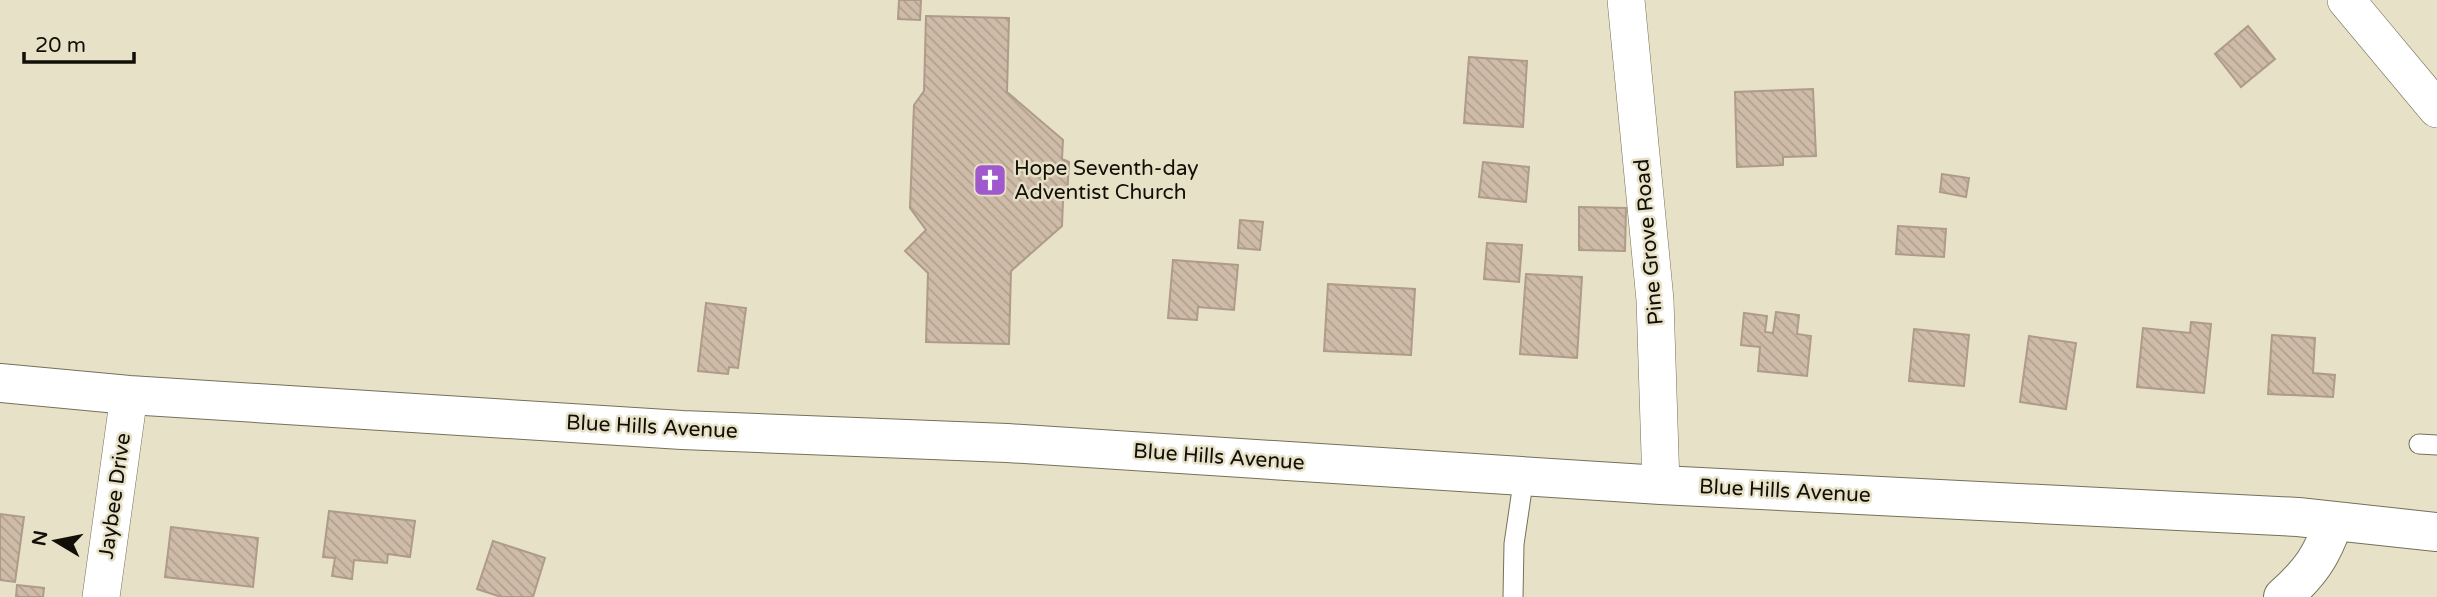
<svg xmlns="http://www.w3.org/2000/svg" width="2437" height="597" viewBox="0 0 2437 597" font-family="'Varela Round',sans-serif">
<style>
.building{fill:url(#building-back-hatch);stroke:#ae9b89;stroke-width:2}
.lines{fill:none;stroke-linecap:round;stroke-linejoin:round}
.lane-casing{stroke:#757059;stroke-width:21}
.street-casing{stroke:#757059;stroke-width:38}
.secondary-casing{stroke:#757059;stroke-width:40}
.lane{stroke:#fff;stroke-width:19}
.street{stroke:#fff;stroke-width:37}
.secondary{stroke:#fff;stroke-width:38}
.labels{text-anchor:middle;dominant-baseline:central;stroke-width:5;stroke-linejoin:round;paint-order:stroke}
.poi-label{font-size:21px;fill:#110f07;stroke:#e7e1c7;text-anchor:start}
.street-label{font-size:21px;fill:#110f07;stroke:#e7e1c7}
</style>
<defs>
<pattern id="building-back-hatch" width="6" height="6" patternUnits="userSpaceOnUse" patternTransform="scale(1.75)"><rect width="6" height="6" fill="#cfbca8"/><path d="M-1 5l2 2M0 0l6 6M5-1l2 2" fill="none" stroke="#b1a08f"/></pattern>
</defs>
<rect width="100%" height="100%" fill="#e7e1c7"/>
<!-- building -->
<path class="building" d="M 899,0 L 921,0 L 920,20 L 898,19 Z
M 926,16 L 1009,18 L 1007,92 L 1063,140 L 1062,159 L 1069,162 L 1067,197 L 1063,200 L 1062,226 L 1011,271 L 1009,344 L 926,342 L 928,273 L 905,251 L 926,230 L 910,208 L 914,105 L 924,91 Z
M 2248,26 L 2275,59 L 2241,87 L 2215,54 Z
M 1469,57 L 1527,61 L 1523,127 L 1464,123 Z
M 1813,89 L 1816,156 L 1783,157 L 1783,165 L 1737,167 L 1735,92 Z
M 1483,162 L 1529,167 L 1526,202 L 1479,197 Z
M 1942,174 L 1969,178 L 1966,197 L 1940,192 Z
M 1579,207 L 1626,208 L 1625,251 L 1579,250 Z
M 1240,220 L 1263,222 L 1260,250 L 1238,248 Z
M 1898,226 L 1946,229 L 1944,257 L 1896,254 Z
M 1487,243 L 1522,245 L 1519,282 L 1484,279 Z
M 1173,260 L 1238,265 L 1234,310 L 1198,307 L 1197,320 L 1168,318 Z
M 1526,274 L 1582,277 L 1577,358 L 1520,354 Z
M 1328,284 L 1415,289 L 1411,355 L 1324,351 Z
M 706,303 L 746,308 L 738,368 L 729,367 L 728,374 L 698,371 Z
M 1776,312 L 1799,315 L 1797,334 L 1811,336 L 1807,376 L 1758,371 L 1760,347 L 1741,345 L 1744,313 L 1767,316 L 1765,332 L 1773,333 Z
M 2191,322 L 2211,324 L 2204,393 L 2137,387 L 2143,328 L 2190,333 Z
M 1914,329 L 1969,335 L 1964,386 L 1909,381 Z
M 2272,335 L 2315,338 L 2313,373 L 2335,375 L 2333,397 L 2268,394 Z
M 2029,336 L 2076,343 L 2066,409 L 2020,402 Z
M 329,511 L 415,521 L 410,557 L 388,554 L 387,563 L 354,560 L 352,579 L 332,576 L 335,558 L 323,557 Z
M 0,514 L 24,517 L 15,582 L 0,580 Z
M 171,527 L 258,538 L 253,587 L 165,577 Z
M 493,541 L 545,558 L 533,597 L 501,597 L 477,589 Z
M 17,585 L 44,588 L 43,597 L 16,597 Z"/>
<g class="lines">
<defs>
<path id="lane" d="M 2419,444 L 2437,445
M 1513,597 L 1514,544 L 1524,476"/>
<path id="street" d="M 1626,0 L 1655,300 L 1661,485
M 2346,0 L 2437,109
M 101,597 L 129,395"/>
<path id="secondary" d="M 0,383 L 129,395 L 682,430 L 1007,443 L 1661,485 L 2298,517 L 2437,532
M 2283,597 C 2310,573 2322,556 2334,521"/>
</defs>
<!-- lane casing -->
<use href="#lane" class="lane-casing"/>
<!-- street casing -->
<use href="#street" class="street-casing"/>
<!-- secondary casing -->
<use href="#secondary" class="secondary-casing"/>
<!-- lane -->
<use href="#lane" class="lane"/>
<!-- street -->
<use href="#street" class="street"/>
<!-- secondary -->
<use href="#secondary" class="secondary"/>
</g>
<!-- icons -->
<defs>
<symbol id="church-square" viewBox="-11 -11 22 22"><rect x="-9" y="-9" width="18" height="18" rx="4" fill="#9f59cd" stroke="#e7e1c7"/><path d="M-1.2-6h2.4v3.5h3.3v2.4h-3.3V6h-2.4V-.1h-3.3v-2.4h3.3Z" fill="#fff"/></symbol>
</defs>
<g fill-rule="evenodd">
<use href="#church-square" x="971" y="161" width="38" height="38"/>
</g>
<g class="labels">
<!-- poi labels -->
<g class="poi-label">
<text x="1014" y="168">Hope Seventh-day<tspan x="1014" dy="24">Adventist Church</tspan></text>
</g>
<!-- street labels -->
<g class="street-label">
<text transform="translate(1649 242) rotate(-95)">Pine Grove Road</text>
<text transform="translate(652 427) rotate(3)">Blue Hills Avenue</text>
<text transform="translate(1219 457) rotate(4)">Blue Hills Avenue</text>
<text transform="translate(1785 491) rotate(3)">Blue Hills Avenue</text>
<text transform="translate(115 496) rotate(-82)">Jaybee Drive</text>
</g>
</g>
<!-- north arrow -->
<g transform="translate(56 541) rotate(280)" stroke="#e7e1c7" stroke-width="5" paint-order="stroke">
<path d="M0-5L12 26L0 18L-12 26Z" fill="#110f07"/>
<text y="-10" font-size="19" font-weight="bold" text-anchor="middle" fill="#110f07">N</text>
</g>
<!-- scale -->
<path d="M24 52v10h110v-10" fill="none" stroke="#110f07" stroke-width="3.5"/>
<text x="35" y="52" font-size="21" fill="#110f07" stroke="#e7e1c7" stroke-width="5" paint-order="stroke">20 m</text>
</svg>
